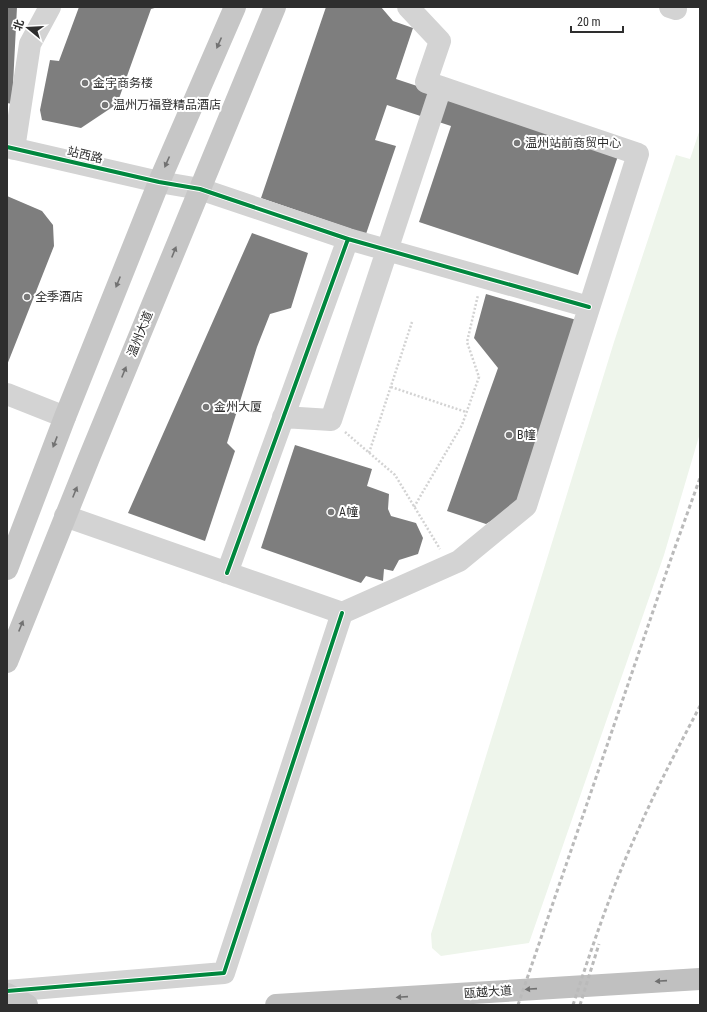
<svg xmlns="http://www.w3.org/2000/svg" width="707" height="1012" viewBox="0 0 707 1012" font-family="'Roboto Condensed','Noto Sans SC',sans-serif">
<style>
.green{fill:#eef5eb}
.building{fill:#7e7e7e}
.lines{fill:none;stroke-linecap:round;stroke-linejoin:round}
.path{stroke:#d3d3d3;stroke-width:2.5;stroke-dasharray:2 2;stroke-linecap:butt}
.minor{stroke:#d3d3d3;stroke-width:22}
.major{stroke:#c6c6c6;stroke-width:22}
.highway{stroke:#c0c0c0;stroke-width:22}
.rail{stroke:#bababa;stroke-width:3;stroke-dasharray:4 3;stroke-linecap:butt}
.cycleway-casing{stroke:#fff;stroke-width:6}
.cycleway{stroke:#00873e;stroke-width:4}
.oneway{fill:#727272}
.oneway2{fill:#707070}
.poi-dot{fill:#777;stroke:#fff;stroke-width:1.5}
.labels{text-anchor:middle;dominant-baseline:central;stroke-width:4;stroke-linejoin:round;paint-order:stroke}
.poi-label{font-size:12px;fill:#2e2e2e;stroke:#fff;text-anchor:start}
.street-label{font-size:12px;fill:#2e2e2e;stroke:#fff}
</style>
<rect width="100%" height="100%" fill="#fff"/>
<!-- green -->
<path class="green" d="M 700,129 L 700,433 L 664,555 L 529,943 L 441,956 L 432,948 L 431,934 L 614,342 L 676,155 L 690,159 Z"/>
<!-- building -->
<path class="building" d="M 7,7 L 17,7 L 12,104 L 7,103 Z
M 79,7 L 158,7 L 151,9 L 117,104 L 81,128 L 42,120 L 40,110 L 50,60 L 59,61 Z
M 326,7 L 381,7 L 393,21 L 413,28 L 396,79 L 619,153 L 578,275 L 419,222 L 451,126 L 387,105 L 375,140 L 396,146 L 366,234 L 261,198 Z
M 7,196 L 42,211 L 53,225 L 54,246 L 7,365 Z
M 252,233 L 308,253 L 291,308 L 270,314 L 257,347 L 227,443 L 235,451 L 205,541 L 128,513 Z
M 486,294 L 580,321 L 522,502 L 486,524 L 447,511 L 498,368 L 474,338 Z
M 295,445 L 372,469 L 367,486 L 389,494 L 388,509 L 391,516 L 416,523 L 423,538 L 418,554 L 399,560 L 393,571 L 384,569 L 383,581 L 366,576 L 361,583 L 261,548 Z"/>
<g class="lines">
<!-- path -->
<path class="path" d="M 391,387 L 466,412
M 345,432 L 395,475 L 440,549
M 369,453 L 412,322
M 414,507 L 462,425 L 479,377 L 467,342 L 478,295"/>
<!-- minor -->
<path class="minor" d="M 670,7 L 676,9 L 676,7
M 7,147 L 159,182 L 200,189 L 348,239 L 589,307
M 14,149 L 30,44 L 50,7
M 7,394 L 65,417
M 283,417 L 331,420 L 441,87
M 65,516 L 342,613 L 459,561 L 526,506 L 638,154 L 426,82 L 440,41 L 408,7
M 227,573 L 348,239
M 7,991 L 224,973 L 342,613"/>
<!-- major -->
<path class="major" d="M 7,569 L 65,417 L 159,182 L 235,7
M 7,662 L 89,458 L 275,7
M 7,994 L 27,1005"/>
<!-- highway -->
<path class="highway" d="M 276,1005 L 700,979"/>
<!-- rail -->
<path class="rail" d="M 518,1005 L 673,553 L 700,478
M 573,1005 C 593,944 613,884 640,826 C 658,785 679,746 700,706
M 580,1005 L 599,944"/>
<defs>
<path id="cycleway" d="M 7,147 L 159,182 L 200,189 L 348,239 L 589,307
M 227,573 L 348,239
M 7,991 L 224,973 L 342,613"/>
</defs>
<!-- cycleway casing -->
<use href="#cycleway" class="cycleway-casing"/>
<!-- cycleway -->
<use href="#cycleway" class="cycleway"/>
</g>
<!-- one-way arrows -->
<defs><path id="oneway-solid" d="M-6-.8H1V-3.2L6.5 0L1 3.2V.8H-6Z"/></defs>
<g class="oneway">
<use href="#oneway-solid" transform="translate(219 43) rotate(114)"/>
<use href="#oneway-solid" transform="translate(167 162) rotate(114)"/>
<use href="#oneway-solid" transform="translate(174 252) rotate(-68)"/>
<use href="#oneway-solid" transform="translate(118 282) rotate(112)"/>
<use href="#oneway-solid" transform="translate(124 372) rotate(-68)"/>
<use href="#oneway-solid" transform="translate(55 442) rotate(111)"/>
<use href="#oneway-solid" transform="translate(75 492) rotate(-68)"/>
<use href="#oneway-solid" transform="translate(21 626) rotate(-68)"/>
</g>
<g class="oneway2">
<use href="#oneway-solid" transform="translate(661 981) rotate(176)"/>
<use href="#oneway-solid" transform="translate(531 989) rotate(176)"/>
<use href="#oneway-solid" transform="translate(402 997) rotate(176)"/>
</g>
<!-- markers -->
<g class="poi-dot">
<circle cx="85" cy="83" r="4"/>
<circle cx="105" cy="105" r="4"/>
<circle cx="517" cy="143" r="4"/>
<circle cx="27" cy="297" r="4"/>
<circle cx="206" cy="407" r="4"/>
<circle cx="509" cy="435" r="4"/>
<circle cx="331" cy="512" r="4"/>
</g>
<g class="labels">
<!-- poi labels -->
<g class="poi-label">
<text x="93" y="83">金宇商务楼</text>
<text x="113" y="105">温州万福登精品酒店</text>
<text x="525" y="143">温州站前商贸中心</text>
<text x="35" y="297">全季酒店</text>
<text x="214" y="407">金州大厦</text>
<text x="517" y="435">B幢</text>
<text x="339" y="512">A幢</text>
</g>
<!-- street labels -->
<g class="street-label">
<text transform="translate(85 155) rotate(13)">站西路</text>
<text transform="translate(140 334) rotate(-68)">温州大道</text>
<text transform="translate(488 992) rotate(-4)">瓯越大道</text>
</g>
</g>
<!-- border -->
<rect width="707" height="1012" fill="none" stroke="#2e2e2e" stroke-width="16"/>
<!-- north arrow -->
<g transform="translate(28 28) rotate(288)" stroke="#ffffff" stroke-width="3" paint-order="stroke">
<path d="M0-3L7 15L0 10L-7 15Z" fill="#2e2e2e"/>
<text y="-6" font-size="11" font-weight="bold" text-anchor="middle" fill="#2e2e2e">北</text>
</g>
<!-- scale -->
<path d="M571 26v6h52v-6" fill="none" stroke="#2e2e2e" stroke-width="2"/>
<text x="577" y="26" font-size="12" fill="#2e2e2e" stroke="#ffffff" stroke-width="3" paint-order="stroke">20 m</text>
</svg>
